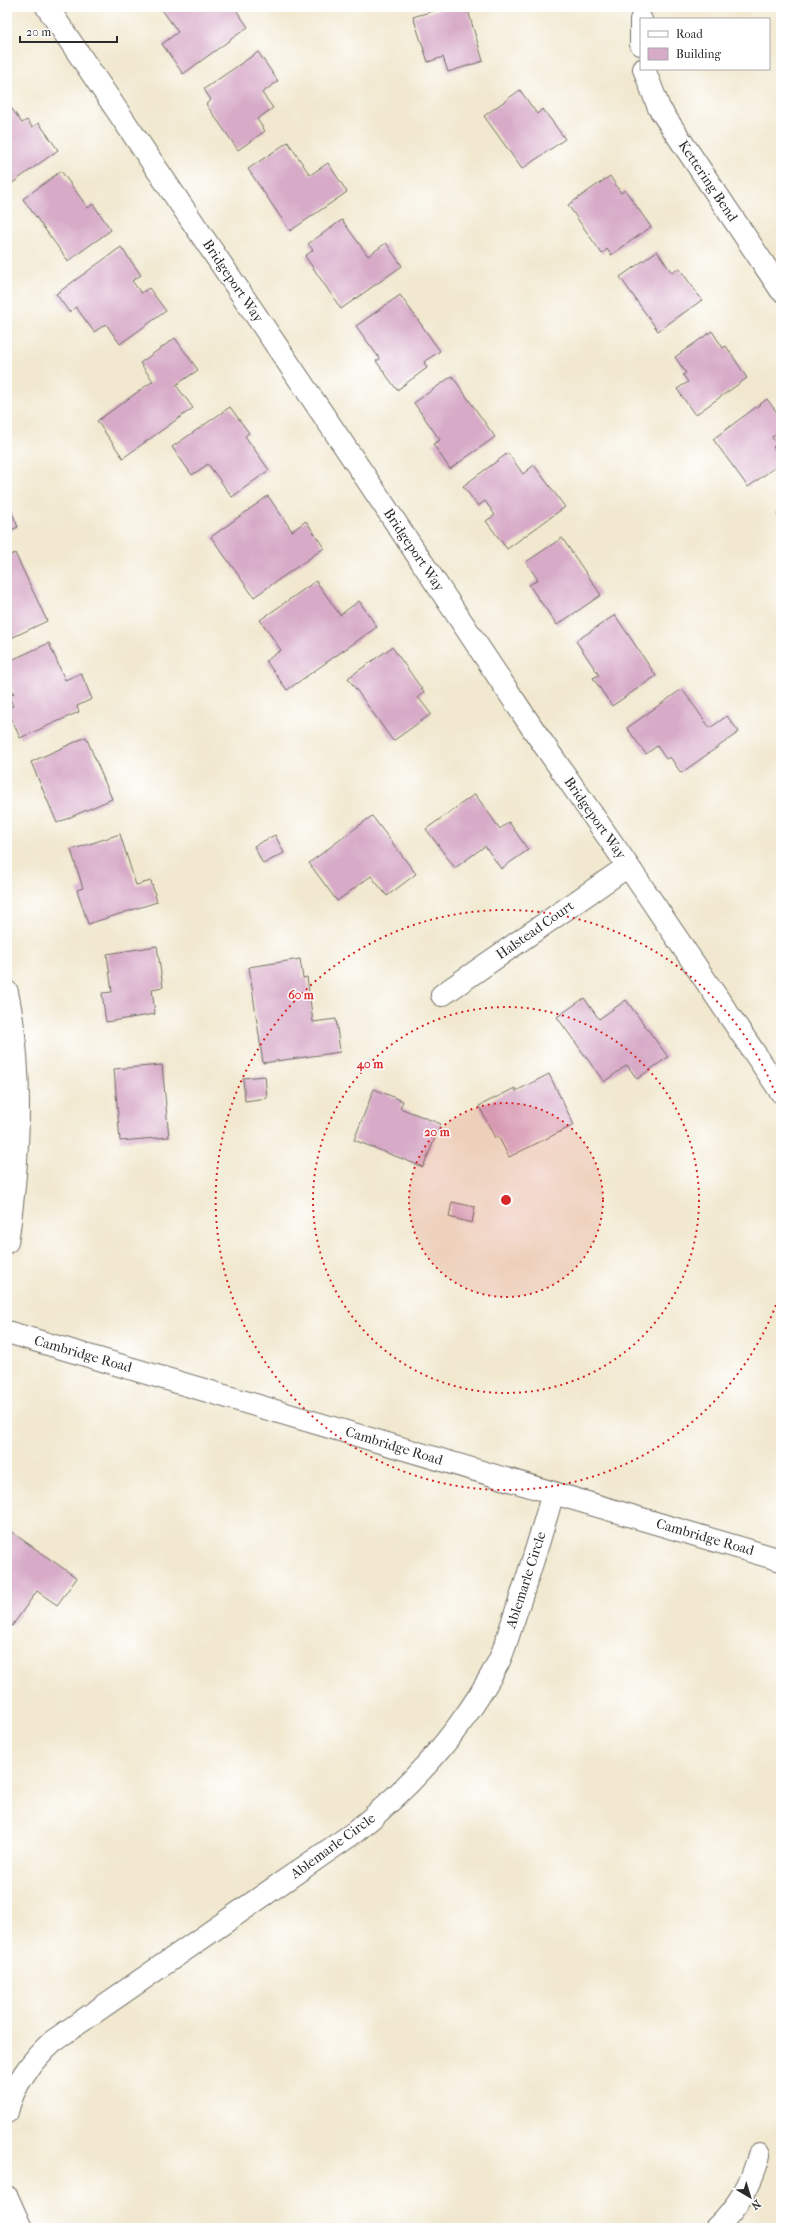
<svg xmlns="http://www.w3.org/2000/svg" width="788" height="2235" viewBox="0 0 788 2235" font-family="'IM FELL French Canon',serif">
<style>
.building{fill:#d7aac7}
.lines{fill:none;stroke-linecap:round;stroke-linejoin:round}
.minor-casing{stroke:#706d64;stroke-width:24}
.minor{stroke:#fff;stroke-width:22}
.ring{fill:none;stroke:#d62828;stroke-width:2;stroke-dasharray:2 4}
.labels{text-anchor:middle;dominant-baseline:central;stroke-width:3;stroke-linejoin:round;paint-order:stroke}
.street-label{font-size:14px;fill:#2b2b2b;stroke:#fff}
.centre{fill:#d62828;stroke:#fff;stroke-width:2}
.ring-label{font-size:12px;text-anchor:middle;font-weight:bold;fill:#d62828;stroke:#fff;stroke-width:3;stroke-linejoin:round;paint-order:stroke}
</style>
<rect width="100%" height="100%" fill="#fff"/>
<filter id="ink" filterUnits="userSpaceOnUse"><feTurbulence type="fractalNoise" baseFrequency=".025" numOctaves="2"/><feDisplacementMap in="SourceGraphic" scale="8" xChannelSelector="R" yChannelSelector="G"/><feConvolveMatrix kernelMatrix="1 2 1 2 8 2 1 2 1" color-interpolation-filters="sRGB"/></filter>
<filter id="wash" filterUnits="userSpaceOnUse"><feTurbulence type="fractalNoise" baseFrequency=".012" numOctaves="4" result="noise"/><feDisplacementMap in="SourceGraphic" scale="16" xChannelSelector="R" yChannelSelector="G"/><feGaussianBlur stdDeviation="0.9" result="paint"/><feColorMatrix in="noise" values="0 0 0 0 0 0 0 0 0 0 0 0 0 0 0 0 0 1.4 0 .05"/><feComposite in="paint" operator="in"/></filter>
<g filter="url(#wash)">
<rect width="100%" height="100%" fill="#f1e8cf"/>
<g id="blocks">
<!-- building -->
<path class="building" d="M 160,7 L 234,7 L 248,27 L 183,74 L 162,44 L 178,32 Z
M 446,7 L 467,7 L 483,61 L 448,72 L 443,57 L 428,62 L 413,17 Z
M 258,52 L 278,81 L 262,93 L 273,108 L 257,119 L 265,131 L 238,150 L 206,104 L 211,100 L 204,89 Z
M 520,90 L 537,114 L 543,109 L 565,139 L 522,169 L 484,116 Z
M 7,102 L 22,123 L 27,120 L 32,127 L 39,123 L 58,150 L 7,187 Z
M 288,142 L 310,175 L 328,163 L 347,192 L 290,231 L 248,169 Z
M 61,171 L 88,208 L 93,204 L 111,230 L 68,261 L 23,199 Z
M 610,176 L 621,193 L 625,190 L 651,227 L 611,255 L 607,249 L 602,254 L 568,205 Z
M 342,220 L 368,256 L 386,243 L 402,266 L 341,309 L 305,256 L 313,250 L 308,244 Z
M 121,247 L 141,275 L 132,281 L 141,293 L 149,288 L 166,311 L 120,344 L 106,324 L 94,332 L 76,307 L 69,312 L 56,294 Z
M 657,251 L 672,273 L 679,268 L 702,300 L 658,331 L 620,277 Z
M 400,295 L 440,351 L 424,362 L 427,368 L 397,390 L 376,361 L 380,359 L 356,326 Z
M 712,331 L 723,348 L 726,346 L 747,378 L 695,415 L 677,389 L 688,382 L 683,375 L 686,373 L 675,357 Z
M 175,338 L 198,370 L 176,385 L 193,408 L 123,458 L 97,421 L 153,381 L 140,363 Z
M 452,376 L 495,437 L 450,469 L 433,444 L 440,440 L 414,403 Z
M 767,399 L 781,418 L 781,430 L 772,437 L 777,444 L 773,447 L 781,458 L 781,463 L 748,487 L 713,439 Z
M 230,407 L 249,433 L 245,436 L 269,470 L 232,497 L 208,464 L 192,475 L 172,447 Z
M 508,453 L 523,474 L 534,465 L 565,507 L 507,549 L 486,521 L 495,515 L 485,501 L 478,506 L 463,486 Z
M 268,496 L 292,531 L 306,521 L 324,548 L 254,597 L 211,537 Z
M 9,506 L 18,527 L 7,532 L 7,507 Z
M 781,511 L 781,519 L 777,514 Z
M 562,538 L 601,595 L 557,625 L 529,585 L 538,580 L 526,562 Z
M 15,553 L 47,621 L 7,640 L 7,557 Z
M 316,581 L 340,615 L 359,601 L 377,627 L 287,690 L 266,661 L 281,650 L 260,620 Z
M 615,615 L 656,676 L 612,706 L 593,678 L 599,675 L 576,641 Z
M 49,643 L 65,680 L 81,673 L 92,699 L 77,706 L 79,712 L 20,738 L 7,708 L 13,706 L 9,696 L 14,694 L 7,679 L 7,662 Z
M 392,647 L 424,692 L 418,697 L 431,714 L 393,741 L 348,678 Z
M 682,689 L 710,728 L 727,716 L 739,732 L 681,773 L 670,757 L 666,759 L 657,746 L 646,754 L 627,728 Z
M 86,737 L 112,799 L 57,823 L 31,762 Z
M 475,794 L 500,829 L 509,822 L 528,850 L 501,869 L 485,846 L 455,868 L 426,829 Z
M 372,816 L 416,874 L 387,896 L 371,876 L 337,901 L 309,863 Z
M 120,834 L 136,885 L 151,881 L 157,902 L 88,924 L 77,890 L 83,888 L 71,850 Z
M 275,835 L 284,853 L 263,864 L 254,846 Z
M 157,946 L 163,987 L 152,989 L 155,1014 L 106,1022 L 102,993 L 112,992 L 107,954 Z
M 300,959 L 303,978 L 307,977 L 313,1022 L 336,1019 L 340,1052 L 263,1063 L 249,967 Z
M 584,998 L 599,1019 L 626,1000 L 668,1057 L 637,1079 L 627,1065 L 604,1082 L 557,1017 Z
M 162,1065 L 169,1137 L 120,1141 L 114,1069 Z
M 549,1074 L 574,1125 L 509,1157 L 498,1136 L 495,1138 L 479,1106 L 515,1088 L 516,1091 Z
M 265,1076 L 267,1098 L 245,1101 L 243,1078 Z
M 374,1089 L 403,1101 L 400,1108 L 441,1124 L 423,1167 L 354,1140 Z
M 452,1202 L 475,1207 L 472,1223 L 449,1217 Z
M 10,1531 L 77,1578 L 57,1605 L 37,1591 L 12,1626 L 7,1623 L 7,1535 Z"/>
</g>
</g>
<g filter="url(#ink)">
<use href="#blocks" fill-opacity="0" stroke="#706d64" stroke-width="1"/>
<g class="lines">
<defs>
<path id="minor" d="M 47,7 L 364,475 L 533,729 L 628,866 L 781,1092
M 641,20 L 641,44
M 644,69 L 659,108 L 781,290
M 7,992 C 24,1072 19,1162 7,1242
M 442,995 L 628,866
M 7,1332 L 781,1560
M 7,2112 C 13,2085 33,2059 53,2041 L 355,1832 C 414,1784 464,1729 499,1661 C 505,1648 509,1632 514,1618 C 528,1577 541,1535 553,1493
M 7,2197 L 21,2228
M 716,2228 C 737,2208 752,2183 759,2155"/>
</defs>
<!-- minor casing -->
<use href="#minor" class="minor-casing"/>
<!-- minor -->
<use href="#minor" class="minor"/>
</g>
</g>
<!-- distance rings -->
<circle cx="506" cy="1200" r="97" fill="#d62828" fill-opacity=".12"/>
<g class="ring">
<circle cx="506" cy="1200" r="97"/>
<circle cx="506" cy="1200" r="193"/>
<path d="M780 1294A290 290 0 1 1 780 1106"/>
</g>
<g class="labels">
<!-- street labels -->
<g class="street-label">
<text transform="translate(708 181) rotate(56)">Kettering Bend</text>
<text transform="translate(233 281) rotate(56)">Bridgeport Way</text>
<text transform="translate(414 550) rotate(56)">Bridgeport Way</text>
<text transform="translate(595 818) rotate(55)">Bridgeport Way</text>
<text transform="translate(535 930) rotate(-35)">Halstead Court</text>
<text transform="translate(83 1354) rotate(16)">Cambridge Road</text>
<text transform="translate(394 1446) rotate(17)">Cambridge Road</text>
<text transform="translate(705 1537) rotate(16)">Cambridge Road</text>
<text transform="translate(526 1580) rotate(-72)">Ablemarle Circle</text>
<text transform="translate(333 1846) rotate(-36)">Ablemarle Circle</text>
</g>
</g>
<circle cx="506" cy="1200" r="6" class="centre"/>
<g class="ring-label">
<text x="301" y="999">60 m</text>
<text x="370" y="1068">40 m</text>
<text x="437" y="1136">20 m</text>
</g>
<!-- margin -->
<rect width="788" height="2235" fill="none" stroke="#fff" stroke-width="24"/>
<!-- legend -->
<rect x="640" y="18" width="130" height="52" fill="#ffffff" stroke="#aaaaaa"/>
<rect x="648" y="31" width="20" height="6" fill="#ffffff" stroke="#aaaaaa"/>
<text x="676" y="38" font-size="12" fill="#2b2b2b">Road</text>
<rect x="648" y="48" width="20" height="12" fill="#d7aac7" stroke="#aaaaaa"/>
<text x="676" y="58" font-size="12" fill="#2b2b2b">Building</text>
<!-- north arrow -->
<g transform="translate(750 2197) rotate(142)" stroke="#ffffff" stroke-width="3" paint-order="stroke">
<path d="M0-3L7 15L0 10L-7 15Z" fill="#2b2b2b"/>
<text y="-6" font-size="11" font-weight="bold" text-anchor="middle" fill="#2b2b2b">N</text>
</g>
<!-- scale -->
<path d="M20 36v6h97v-6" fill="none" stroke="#2b2b2b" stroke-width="2"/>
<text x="26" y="36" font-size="12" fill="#2b2b2b" stroke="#ffffff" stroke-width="3" paint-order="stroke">20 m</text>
</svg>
